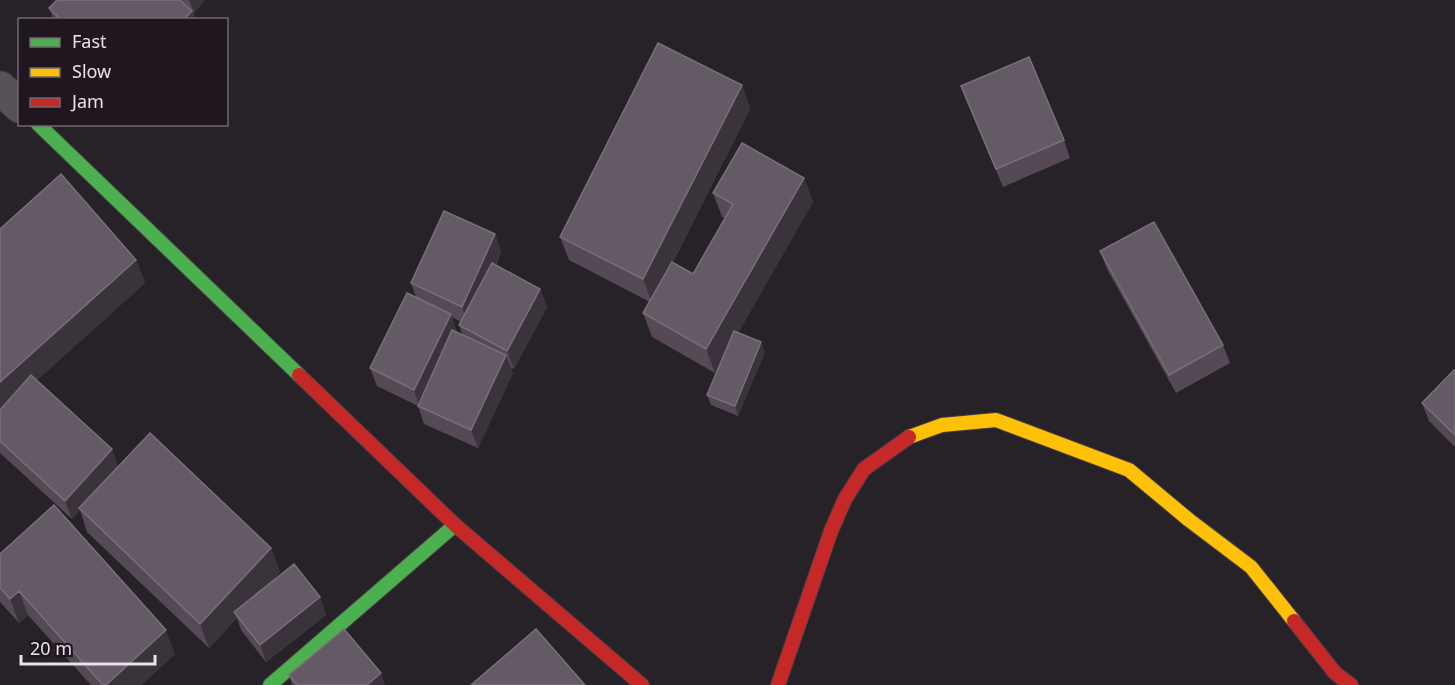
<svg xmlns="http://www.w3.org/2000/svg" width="1455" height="685" viewBox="0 0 1455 685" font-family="'Noto Sans',sans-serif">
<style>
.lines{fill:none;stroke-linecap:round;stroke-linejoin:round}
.street-casing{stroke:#433f43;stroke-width:35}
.fast-casing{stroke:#433f43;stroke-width:16}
.slow-casing{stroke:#433f43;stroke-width:16}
.jam-casing{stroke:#433f43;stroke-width:16}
.street{stroke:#575257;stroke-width:33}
.fast{stroke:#4caf50;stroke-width:14}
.slow{stroke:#ffc107;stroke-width:14}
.jam{stroke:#c62828;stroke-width:14}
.wall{fill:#544955;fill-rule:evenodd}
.shaded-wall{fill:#3b333c}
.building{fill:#645a65;stroke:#796f7a;stroke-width:1.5}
</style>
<rect width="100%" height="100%" fill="#272228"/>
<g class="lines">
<defs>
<path id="street" d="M 0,88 L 20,106"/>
<path id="fast" d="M 38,124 L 299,375
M 270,685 L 455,525"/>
<path id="slow" d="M 909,437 L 942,425 L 996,420 L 1129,470 L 1189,520 L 1251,567 L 1294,621"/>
<path id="jam" d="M 299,375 L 455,525 L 642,685
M 1294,621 L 1335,673 L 1351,685
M 778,685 L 831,531 L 845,499 L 864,469 L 909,437"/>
</defs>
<!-- street casing -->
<use href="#street" class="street-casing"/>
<!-- fast casing -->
<use href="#fast" class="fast-casing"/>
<!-- slow casing -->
<use href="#slow" class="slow-casing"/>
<!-- jam casing -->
<use href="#jam" class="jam-casing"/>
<!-- street -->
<use href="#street" class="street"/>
<!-- fast -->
<use href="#fast" class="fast"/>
<!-- slow -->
<use href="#slow" class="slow"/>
<!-- jam -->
<use href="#jam" class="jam"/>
</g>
<!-- wall -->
<path class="wall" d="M 57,0 L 205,0 L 194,13 L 193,12 L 195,20 L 54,20 L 49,8 Z
M 742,85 L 750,109 L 673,262 L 693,274 L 725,218 L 722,217 L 713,193 L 804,178 L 813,202 L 738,333 L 765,352 L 738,416 L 711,405 L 707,395 L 720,363 L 715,373 L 652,337 L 643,313 L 650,302 L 569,260 L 560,237 Z
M 961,86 L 1064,140 L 1070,158 L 1003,187 L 968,104 Z
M 0,229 L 136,260 L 145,283 L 37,380 L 118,466 L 271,548 L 280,572 L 267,586 L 320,597 L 326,615 L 266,662 L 241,630 L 237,618 L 209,648 L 87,532 L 80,510 L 72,519 L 0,453 Z
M 495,234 L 501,252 L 496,265 L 540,289 L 547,307 L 514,369 L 510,367 L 513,373 L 478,448 L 424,424 L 418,406 L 377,386 L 370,368 L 416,297 L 411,283 ZM 452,317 L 461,322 L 459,325 L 463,336 L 457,333 Z
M 1100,251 L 1223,345 L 1230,363 L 1176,393 L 1107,269 Z
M 1455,371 L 1455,447 L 1429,421 L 1422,403 Z
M 0,554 L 175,654 L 141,685 L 91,685 L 28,615 L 19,623 L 0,602 Z
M 289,675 L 385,685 L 292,685 Z"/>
<!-- shaded-wall -->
<path class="shaded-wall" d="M 189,0 L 205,0 L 194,13 Z
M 192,11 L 195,20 L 184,20 Z
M 742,85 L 750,109 L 652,303 L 643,279 Z
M 804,178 L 813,202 L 715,373 L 706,349 Z
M 495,234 L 501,252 L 468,325 L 462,307 Z
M 136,260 L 145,283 L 0,413 L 0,382 Z
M 540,289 L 547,307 L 514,369 L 507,351 Z
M 451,314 L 457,332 L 420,408 L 414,390 Z
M 761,342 L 765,352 L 738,416 L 735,406 Z
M 506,355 L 513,373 L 478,448 L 471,430 Z
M 112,449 L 119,467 L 79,508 L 80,510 L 72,519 L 65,501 Z
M 271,548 L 280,572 L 238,617 L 234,612 L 237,618 L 209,648 L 200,624 Z
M 19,591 L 28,615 L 19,623 L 10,599 Z
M 320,597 L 326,615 L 266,662 L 260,645 Z
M 166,630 L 175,654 L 141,685 L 106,685 Z
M 381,673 L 385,685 L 367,685 Z"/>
<!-- building -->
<path class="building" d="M 57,0 L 180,0 L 192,11 L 184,20 L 55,20 L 58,17 L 49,8 Z
M 658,43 L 742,85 L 643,279 L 560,237 Z
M 1029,57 L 1064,140 L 996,169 L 961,86 Z
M 742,143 L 804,178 L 706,349 L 643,313 L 672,262 L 693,274 L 733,204 L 713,193 Z
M 61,174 L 136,260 L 0,382 L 0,229 Z
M 444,211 L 495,234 L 462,307 L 411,283 Z
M 1154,222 L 1223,345 L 1169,375 L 1100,251 Z
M 492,263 L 540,289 L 507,351 L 459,325 Z
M 407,293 L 451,314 L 414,390 L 370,368 Z
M 452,330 L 506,355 L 471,430 L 418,406 Z
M 734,331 L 761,342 L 735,406 L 707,395 Z
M 1454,370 L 1455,371 L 1455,435 L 1422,403 Z
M 31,375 L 112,449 L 65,501 L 0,441 L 0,410 Z
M 150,433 L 271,548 L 200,624 L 79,508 Z
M 54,505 L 166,630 L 106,685 L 103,685 L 19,591 L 10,599 L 0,588 L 0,554 Z
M 294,564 L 320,597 L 260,645 L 234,612 Z
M 344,629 L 381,673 L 367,685 L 297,685 L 289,675 Z
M 536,629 L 585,685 L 471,685 Z"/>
<!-- legend -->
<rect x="18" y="18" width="210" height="108" fill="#1f1620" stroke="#6f6870" stroke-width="1.5"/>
<rect x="30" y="38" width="30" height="9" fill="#4caf50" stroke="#6f6870" stroke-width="1.5"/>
<text x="72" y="48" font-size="18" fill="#e8e2e9">Fast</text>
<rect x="30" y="68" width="30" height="9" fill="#ffc107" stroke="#6f6870" stroke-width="1.5"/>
<text x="72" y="78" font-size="18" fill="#e8e2e9">Slow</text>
<rect x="30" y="98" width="30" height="9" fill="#c62828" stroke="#6f6870" stroke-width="1.5"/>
<text x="72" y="108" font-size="18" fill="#e8e2e9">Jam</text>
<!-- scale -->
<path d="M21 655v9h134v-9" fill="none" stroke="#e8e2e9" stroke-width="3"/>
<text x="30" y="655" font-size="18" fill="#e8e2e9" stroke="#1f1620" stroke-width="4.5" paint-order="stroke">20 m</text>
</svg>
